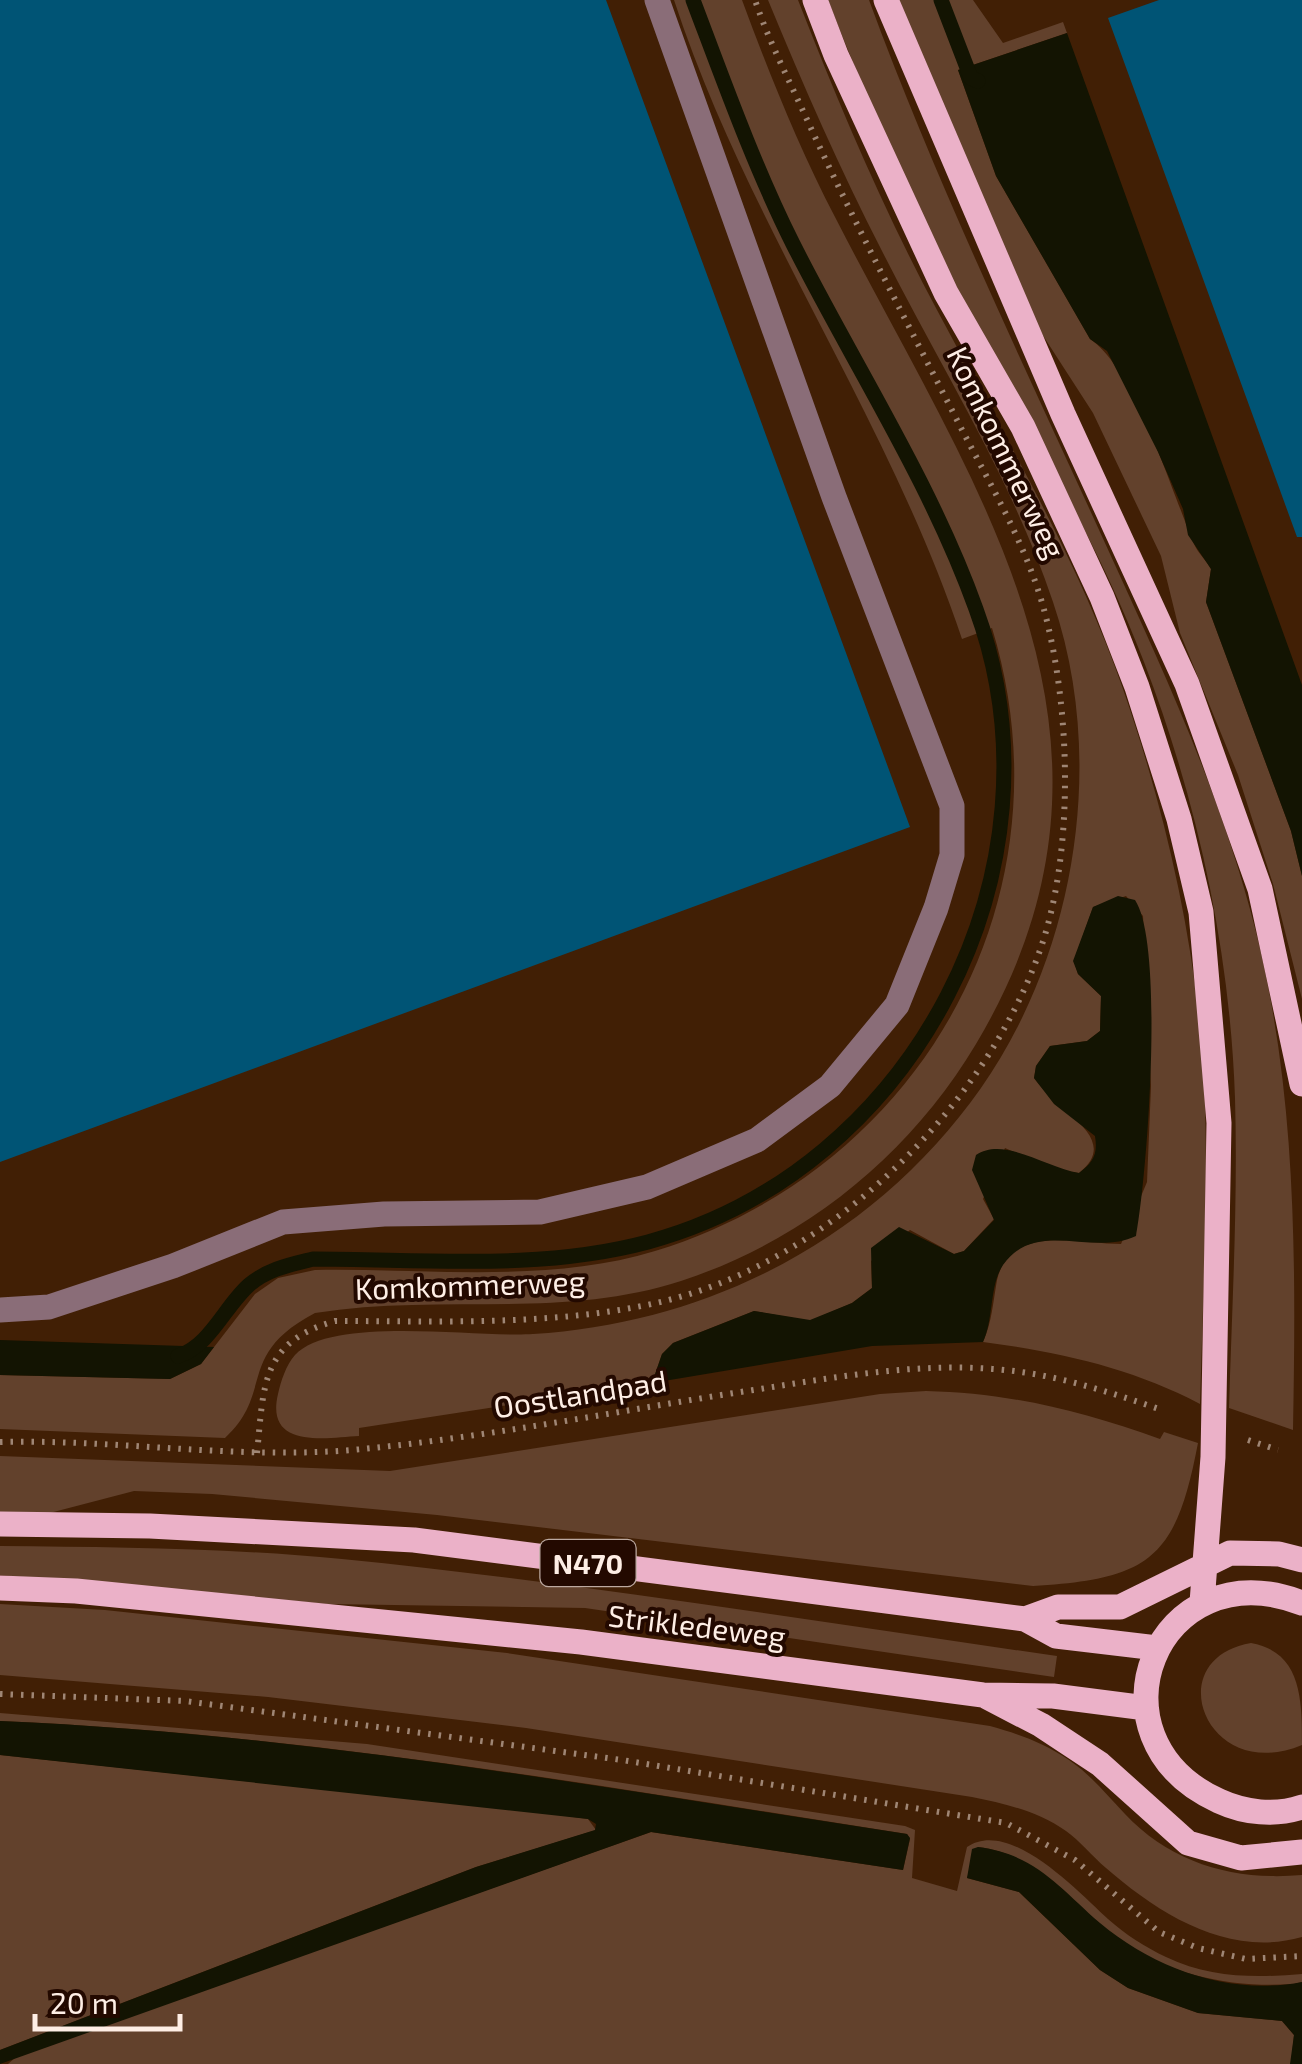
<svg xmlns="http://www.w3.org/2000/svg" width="1302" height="2064" viewBox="0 0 1302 2064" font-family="'Exo 2',sans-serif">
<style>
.green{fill:#62412c}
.water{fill:#131402}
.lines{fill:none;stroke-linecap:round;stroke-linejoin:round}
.stream{stroke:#131402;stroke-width:15}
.building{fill:#005475}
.path{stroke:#9f8675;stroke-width:6;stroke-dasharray:2.5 8;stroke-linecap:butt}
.minor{stroke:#8a6d78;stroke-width:25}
.major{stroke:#ebb1c8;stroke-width:25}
.labels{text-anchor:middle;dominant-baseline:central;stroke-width:8;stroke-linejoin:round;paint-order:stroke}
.shield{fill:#230900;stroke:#bca9a0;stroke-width:2.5}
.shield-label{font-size:28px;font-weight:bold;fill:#feeee5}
.street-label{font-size:30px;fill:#feeee5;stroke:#230900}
</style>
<rect width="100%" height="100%" fill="#411f05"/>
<!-- green -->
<path class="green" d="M 674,0 L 742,0 C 769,73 799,148 835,217 C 974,489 1159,737 976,1044 C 909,1156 805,1240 681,1281 C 561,1320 437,1293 315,1313 C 235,1355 275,1392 225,1438 L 0,1429 L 0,1375 L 170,1379 L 201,1364 L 255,1294 L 278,1278 L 315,1270 C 426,1268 547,1284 655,1251 C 922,1169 1074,897 992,628 L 962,639 C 888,417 747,223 674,0 Z
M 768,0 L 798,0 C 839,105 884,211 937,310 C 1003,435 1076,554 1123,689 C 1166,813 1197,948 1204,1079 C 1209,1187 1203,1296 1200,1404 C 1132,1368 1059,1352 983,1342 C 992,1322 993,1302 997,1280 C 1010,1223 1079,1244 1121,1244 L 1147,1182 L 1151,1086 L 1143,916 L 1126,896 L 1093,907 L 1074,961 L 1078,974 L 1101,996 L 1100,1031 L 1087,1041 L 1050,1046 L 1036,1066 L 1034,1078 C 1057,1112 1123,1138 1079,1173 L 1052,1169 L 1005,1148 L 983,1199 L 994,1219 L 964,1251 L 954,1254 L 910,1230 L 871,1261 L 872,1288 L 852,1303 L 810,1321 L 754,1311 L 673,1343 L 662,1354 L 652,1383 L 359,1428 L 359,1436 C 325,1438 265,1449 278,1394 C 281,1381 286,1365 295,1355 C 332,1315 478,1338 533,1334 C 713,1323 877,1236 981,1088 C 1076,952 1107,760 1053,602 C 1012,479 940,366 882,251 C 840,169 803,85 768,0 Z
M 828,0 L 869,0 C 937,185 1023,363 1105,543 C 1163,670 1222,796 1256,932 C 1297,1096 1296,1262 1293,1430 L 1229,1408 C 1232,1305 1238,1201 1235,1098 C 1230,950 1197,800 1144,662 C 1096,536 1025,424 964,304 C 915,205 868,103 828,0 Z
M 898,0 L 973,0 L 1003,43 L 1063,22 L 1067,33 L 958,70 L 996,176 L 1090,339 C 1135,369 1172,492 1194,544 C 1198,553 1206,560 1211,569 L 1206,602 L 1291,831 L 1302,876 L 1302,999 L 1273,884 L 1238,775 L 1180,633 L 1161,556 L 1093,413 L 1031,317 Z
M 926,1391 C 1010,1393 1082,1411 1160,1439 L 1164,1432 L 1198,1443 C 1176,1559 1150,1579 1033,1586 L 437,1515 L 212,1494 L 134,1491 L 42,1515 L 0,1516 L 0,1456 L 390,1471 L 880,1394 Z
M 0,1546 C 114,1547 228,1548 342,1559 C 581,1583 819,1622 1057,1656 L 1054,1677 L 585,1608 L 327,1604 L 0,1575 Z
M 0,1604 L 105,1610 L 507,1653 L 990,1726 C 1019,1734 1044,1743 1069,1760 C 1091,1775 1106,1794 1125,1814 C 1172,1864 1235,1881 1302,1875 L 1302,1937 C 1228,1958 1159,1914 1106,1868 C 1092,1856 1080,1841 1066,1831 C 1037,1811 1006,1804 972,1797 L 526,1728 L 268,1697 L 0,1675 Z
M 1251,1643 C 1302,1652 1302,1700 1302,1745 C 1206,1785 1158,1659 1251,1643 Z
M 0,1713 L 367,1744 L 905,1826 L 915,1830 L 912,1878 L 957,1891 L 967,1847 C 1010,1817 1080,1894 1108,1919 C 1126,1935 1145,1947 1166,1957 C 1210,1978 1255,1978 1302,1974 L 1302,1982 L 1294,1984 C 1235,1988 1174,1977 1124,1943 C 1074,1908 1043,1855 978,1847 L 967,1878 L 1019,1892 L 1100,1970 L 1128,1988 L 1198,2013 L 1282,2021 L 1294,2035 L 1291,2064 L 8,2064 L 17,2056 L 651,1832 L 903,1870 L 910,1839 L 907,1834 C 606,1787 305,1734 0,1721 Z
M 0,1755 L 537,1812 L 588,1819 L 596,1830 L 476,1867 L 0,2050 Z"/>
<!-- water -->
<path class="water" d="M 1067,33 L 1302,685 L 1302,876 L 1291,831 L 1206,602 L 1211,569 L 1188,535 L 1183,509 L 1158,452 L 1107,351 L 1090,339 L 996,176 L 958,70 Z
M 1118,896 L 1135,900 C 1165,945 1147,1178 1136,1236 C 1092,1257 1036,1218 1003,1265 C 989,1286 994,1319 983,1342 L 872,1346 L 652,1383 L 662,1354 L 673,1343 L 754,1311 L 810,1320 L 852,1303 L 872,1288 L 871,1248 L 899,1227 L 954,1254 L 964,1251 L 994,1220 L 972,1170 L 976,1155 C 1004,1136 1047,1168 1079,1173 C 1093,1162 1098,1155 1095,1136 L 1054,1104 L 1034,1078 L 1036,1066 L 1050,1046 L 1087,1041 L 1100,1031 L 1101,996 L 1078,974 L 1073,961 L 1093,907 Z
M 0,1340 L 214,1347 L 201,1364 L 170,1379 L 0,1375 Z
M 0,1721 C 305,1734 606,1788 907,1834 L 910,1838 L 903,1870 L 651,1832 L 0,2064 L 0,2050 L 476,1867 L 595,1830 L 596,1824 L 588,1819 L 0,1755 Z
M 978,1847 C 1035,1854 1060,1888 1100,1923 C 1155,1969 1230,1996 1302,1982 L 1302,2064 L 1290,2064 L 1294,2035 L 1282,2021 L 1198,2013 L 1128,1988 L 1100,1970 L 1019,1892 L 967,1878 L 972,1849 Z"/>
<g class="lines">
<!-- stream -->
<path class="stream" d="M 941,0 L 971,78 L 978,81
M 178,1356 C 210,1346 225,1306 249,1285 C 268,1269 289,1265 313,1259 C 424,1259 540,1271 648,1242 C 914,1170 1071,868 976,609 C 930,481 854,365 793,244 C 754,166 724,82 693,0"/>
</g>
<!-- building -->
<path class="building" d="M 0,0 L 606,0 L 910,827 L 0,1162 Z
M 1159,0 L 1302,0 L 1302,537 L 1297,537 L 1108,18 Z"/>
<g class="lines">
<!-- path -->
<path class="path" d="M 1248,1440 L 1278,1450
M 0,1442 C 121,1439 242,1461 363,1449 C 495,1436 628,1409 760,1389 C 836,1377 915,1363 993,1369 C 1052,1373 1106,1391 1162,1410
M 257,1453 C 264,1387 260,1342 335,1321 C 441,1321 552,1326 656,1303 C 824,1266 982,1112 1039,953 C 1075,854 1071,706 1043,606 C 1025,543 990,484 960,426 C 907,322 852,219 804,113 C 787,76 768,39 755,0
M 0,1694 L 185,1701 L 622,1760 L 1006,1823 L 1075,1860 L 1159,1932 L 1198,1948 L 1246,1959 L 1302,1956"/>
<!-- minor -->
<path class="minor" d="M 0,1310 L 49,1307 L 173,1266 L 283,1222 L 384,1214 L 540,1212 L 647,1187 L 757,1140 L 830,1086 L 897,1005 L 936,908 L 952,855 L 952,806 L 834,497 L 657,0"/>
<!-- major -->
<path class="major" d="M 815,0 L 836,55 L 946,293 L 1023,427 L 1102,597 L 1137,687 L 1179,819 L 1201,912 L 1219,1123 L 1213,1457 L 1202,1603
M 886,0 L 1063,414 L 1187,684 L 1260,889 L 1302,1084
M 0,1524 L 150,1526 L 414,1540 L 1025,1619 L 1056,1636 L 1157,1648
M 0,1588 L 76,1591 L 581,1642 L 983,1695 L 1053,1696 L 1146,1708
M 1302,1603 C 1157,1547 1080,1738 1219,1801 C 1245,1813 1275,1816 1302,1807
M 1025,1619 L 1058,1607 L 1120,1607 L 1230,1553 L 1279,1554 L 1302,1560
M 987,1697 L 1041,1725 L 1100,1764 L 1188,1843 L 1241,1858 L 1302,1852"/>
</g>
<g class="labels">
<!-- shield labels -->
<rect class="shield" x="540.5" y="1540" width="95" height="46" rx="8"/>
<g class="shield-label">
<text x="588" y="1563">N470</text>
</g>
<!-- street labels -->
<g class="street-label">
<text transform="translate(1007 452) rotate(64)">Komkommerweg</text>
<text transform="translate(470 1284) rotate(-2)">Komkommerweg</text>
<text transform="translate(580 1393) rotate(-9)">Oostlandpad</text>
<text transform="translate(697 1625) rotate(7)">Strikledeweg</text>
</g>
</g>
<!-- scale -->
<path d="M35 2014v15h145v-15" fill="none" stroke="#feeee5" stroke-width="5"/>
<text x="50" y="2014" font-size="30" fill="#feeee5" stroke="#230900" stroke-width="8" paint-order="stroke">20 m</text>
</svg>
